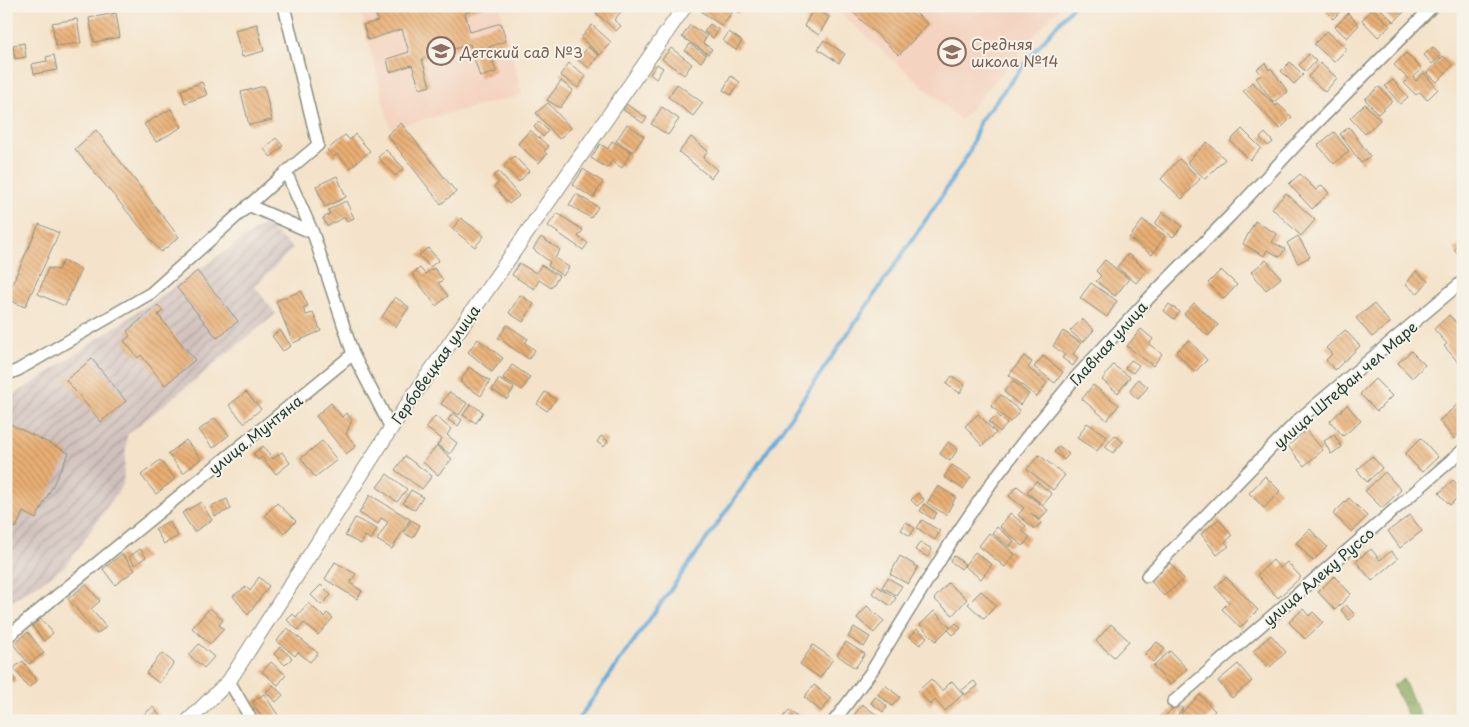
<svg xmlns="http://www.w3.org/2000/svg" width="1469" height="727" viewBox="0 0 1469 727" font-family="'Playpen Sans',sans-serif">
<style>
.built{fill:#f4d3c0}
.industrial{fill:url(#industrial-furrows)}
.forest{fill:url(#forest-crowns);stroke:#567449}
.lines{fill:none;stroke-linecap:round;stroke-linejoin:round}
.stream{stroke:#62aad9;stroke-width:4}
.building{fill:url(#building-back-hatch)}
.minor-casing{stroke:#8a907f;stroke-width:14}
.tertiary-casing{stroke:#8a907f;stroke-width:16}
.minor{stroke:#fff;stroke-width:11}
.tertiary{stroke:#fff;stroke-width:14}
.labels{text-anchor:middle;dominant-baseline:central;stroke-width:4;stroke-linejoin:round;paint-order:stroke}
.education-label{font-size:15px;fill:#785e54;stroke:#f7f3e8;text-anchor:start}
.street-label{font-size:15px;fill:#1f3d34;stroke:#f7f3e8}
</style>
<defs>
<pattern id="industrial-furrows" width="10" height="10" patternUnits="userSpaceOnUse" patternTransform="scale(1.25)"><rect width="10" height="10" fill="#d0c0bc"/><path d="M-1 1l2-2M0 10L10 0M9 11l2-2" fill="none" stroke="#a89d9a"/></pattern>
<pattern id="forest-crowns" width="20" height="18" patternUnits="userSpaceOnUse" patternTransform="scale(1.25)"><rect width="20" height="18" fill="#8caa5e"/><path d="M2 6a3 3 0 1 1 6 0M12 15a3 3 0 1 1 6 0" fill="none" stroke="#728c4e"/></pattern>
<pattern id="building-back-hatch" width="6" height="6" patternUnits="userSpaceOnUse" patternTransform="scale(1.25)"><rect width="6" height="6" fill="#eaaf74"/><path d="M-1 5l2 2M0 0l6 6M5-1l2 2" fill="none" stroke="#bd9060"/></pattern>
</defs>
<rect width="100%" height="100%" fill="#f7f3e8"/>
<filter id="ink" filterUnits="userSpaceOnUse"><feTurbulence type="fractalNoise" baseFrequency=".02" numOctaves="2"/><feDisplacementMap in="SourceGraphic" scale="10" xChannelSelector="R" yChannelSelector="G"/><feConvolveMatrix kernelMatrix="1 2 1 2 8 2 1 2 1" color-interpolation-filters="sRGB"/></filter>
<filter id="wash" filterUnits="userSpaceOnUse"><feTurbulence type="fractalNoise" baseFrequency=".0096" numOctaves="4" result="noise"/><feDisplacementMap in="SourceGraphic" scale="20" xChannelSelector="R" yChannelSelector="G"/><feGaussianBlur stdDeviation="1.12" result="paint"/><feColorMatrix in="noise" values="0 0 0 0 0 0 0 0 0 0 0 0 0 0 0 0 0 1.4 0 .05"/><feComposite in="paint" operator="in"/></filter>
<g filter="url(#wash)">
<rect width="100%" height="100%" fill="#f4e3ca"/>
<!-- built -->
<path class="built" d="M 360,6 L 500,6 L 522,95 L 390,128 Z
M 832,6 L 1060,6 L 961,120 Z"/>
<!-- industrial -->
<path class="industrial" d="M 265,224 L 293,248 L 255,287 L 276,314 L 127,435 L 123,484 L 66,566 L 6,605 L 6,398 L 32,384 Z"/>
<!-- forest -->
<path class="forest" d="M 1403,679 L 1423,721 L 1410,721 L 1393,685 Z"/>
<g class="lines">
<!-- stream -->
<path class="stream" d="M 577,721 L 711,533 L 936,205 L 969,153 L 980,121 L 1039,46 L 1073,6"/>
</g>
<g id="blocks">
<!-- building -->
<path class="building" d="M 373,6 L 396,6 L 398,12 L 418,6 L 485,6 L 465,13 L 470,32 L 501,23 L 506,41 L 489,47 L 496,72 L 480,77 L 470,44 L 422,59 L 430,86 L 420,89 L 412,65 L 390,72 L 387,59 L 409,52 L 402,29 L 368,40 L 363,25 L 378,21 Z
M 602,6 L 626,6 L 614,20 L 621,26 L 616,31 L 596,13 Z
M 706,6 L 724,6 L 732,12 L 722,26 L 702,12 Z
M 729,6 L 741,6 L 743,8 L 740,13 Z
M 846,6 L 908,6 L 928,24 L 899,55 Z
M 1331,6 L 1345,6 L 1333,19 L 1326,12 Z
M 1378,6 L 1400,6 L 1405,11 L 1394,22 Z
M 814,8 L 829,17 L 819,35 L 804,26 Z
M 1373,8 L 1390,26 L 1378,37 L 1362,20 Z
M 116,13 L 120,37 L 94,42 L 89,18 Z
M 1348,13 L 1359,25 L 1347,38 L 1335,27 Z
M 77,19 L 81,43 L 56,46 L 52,23 Z
M 257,24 L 264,51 L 242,57 L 235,30 Z
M 710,24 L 719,30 L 713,38 L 704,32 Z
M 592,25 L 611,42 L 600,55 L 581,38 Z
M 690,25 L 707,36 L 703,43 L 712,49 L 708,54 L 682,37 Z
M 1327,31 L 1347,49 L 1334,62 L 1314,44 Z
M 729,32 L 742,41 L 736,50 L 723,41 Z
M 824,40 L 845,54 L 839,63 L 818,49 Z
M 24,43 L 26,57 L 15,59 L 13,45 Z
M 690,44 L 706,55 L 701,62 L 685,51 Z
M 588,47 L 599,55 L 589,68 L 578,60 Z
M 1433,47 L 1441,56 L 1432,64 L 1424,55 Z
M 671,48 L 692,64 L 684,75 L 662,59 Z
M 1406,53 L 1422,69 L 1413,78 L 1416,81 L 1424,73 L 1438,89 L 1427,100 L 1420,92 L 1416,95 L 1404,83 L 1408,79 L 1394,65 Z
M 1309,54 L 1316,61 L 1306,72 L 1299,65 Z
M 54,55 L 57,70 L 34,74 L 32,64 L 47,61 L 46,57 Z
M 1443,56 L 1453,65 L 1437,82 L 1427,73 Z
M 1290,62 L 1303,75 L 1294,84 L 1281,71 Z
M 569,63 L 586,76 L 578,88 L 560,75 Z
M 1265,63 L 1269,70 L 1271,68 L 1288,92 L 1273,102 L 1256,78 L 1262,75 L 1257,69 Z
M 1320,63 L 1337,78 L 1325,92 L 1308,77 Z
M 657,64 L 663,68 L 656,79 L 650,74 Z
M 731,76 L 740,82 L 731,95 L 723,90 Z
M 1393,80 L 1408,97 L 1400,104 L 1385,86 Z
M 561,81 L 573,90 L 560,108 L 547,100 Z
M 202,82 L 207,95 L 185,103 L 181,90 Z
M 1252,82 L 1276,106 L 1278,104 L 1292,117 L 1280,129 L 1243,91 Z
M 677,84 L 703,103 L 693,116 L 668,97 Z
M 264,86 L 272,120 L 249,125 L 241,92 Z
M 1379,87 L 1392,101 L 1378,114 L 1365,99 Z
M 548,103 L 571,128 L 559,139 L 536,113 Z
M 626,104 L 647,118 L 643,123 L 623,110 Z
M 1365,104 L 1380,120 L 1365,134 L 1350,118 Z
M 662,107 L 679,119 L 668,135 L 651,124 Z
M 171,109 L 182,127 L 156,142 L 144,124 Z
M 539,121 L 548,131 L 543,137 L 534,127 Z
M 401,123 L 456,192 L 441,204 L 387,135 Z
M 627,124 L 644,136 L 633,152 L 616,141 Z
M 1349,127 L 1370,156 L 1361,163 L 1340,134 Z
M 1242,129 L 1261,148 L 1250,160 L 1230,141 Z
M 96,130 L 179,237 L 161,252 L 75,149 Z
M 530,130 L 549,147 L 544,151 L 547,154 L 539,163 L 518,144 Z
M 1334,132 L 1349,151 L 1334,164 L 1318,145 Z
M 1265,133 L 1273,142 L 1268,146 L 1260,138 Z
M 355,134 L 370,151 L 350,168 L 337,154 L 334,157 L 327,150 L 345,135 L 350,140 Z
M 691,137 L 708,151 L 703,158 L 717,170 L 711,178 L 679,152 Z
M 276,138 L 283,146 L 271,157 L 264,149 Z
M 612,141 L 631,152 L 622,168 L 612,161 L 607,168 L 591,158 L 600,144 L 608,149 Z
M 1207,142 L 1225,159 L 1205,179 L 1187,162 Z
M 386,150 L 404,168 L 395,176 L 378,157 Z
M 514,156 L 529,171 L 519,182 L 504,166 Z
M 1179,159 L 1200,179 L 1182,199 L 1161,179 Z
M 583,169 L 603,182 L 593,198 L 573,185 Z
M 499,172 L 519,196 L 509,204 L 494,186 L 499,183 L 493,176 Z
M 1300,174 L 1316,190 L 1322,185 L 1329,193 L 1312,209 L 1289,184 Z
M 337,176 L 346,197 L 325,207 L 316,186 Z
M 1286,193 L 1315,220 L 1301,236 L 1272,208 Z
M 576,194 L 598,207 L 591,218 L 569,205 Z
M 346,201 L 354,218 L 347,221 L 345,217 L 327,226 L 323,218 L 330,214 L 328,210 Z
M 1163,212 L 1182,226 L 1173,237 L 1155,224 Z
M 557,213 L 583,230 L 578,237 L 588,243 L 583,250 L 548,226 Z
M 461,218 L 484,236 L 475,247 L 452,229 Z
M 1143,220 L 1165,236 L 1152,255 L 1129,238 Z
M 1255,221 L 1277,234 L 1272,242 L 1285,249 L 1280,257 L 1267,250 L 1264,256 L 1243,244 Z
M 39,224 L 59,233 L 25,307 L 6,299 L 6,298 Z
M 1298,236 L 1310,257 L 1298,263 L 1287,243 Z
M 541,237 L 560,250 L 555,258 L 569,267 L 563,276 L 548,266 L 550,262 L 533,249 Z
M 1463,242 L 1463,260 L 1454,249 Z
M 428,248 L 439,260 L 430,267 L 419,255 Z
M 1128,254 L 1147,270 L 1136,283 L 1117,267 Z
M 1105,260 L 1129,279 L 1115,296 L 1096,281 L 1101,276 L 1096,271 Z
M 1266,260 L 1281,278 L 1266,290 L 1251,272 Z
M 63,261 L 81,269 L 65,306 L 38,294 L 48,268 L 58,270 Z
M 519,263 L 536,273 L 541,265 L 559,276 L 551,288 L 539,280 L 534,289 L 512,275 Z
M 420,268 L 425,274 L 434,268 L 443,280 L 438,283 L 448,296 L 436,306 L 412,274 Z
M 1221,270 L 1237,285 L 1224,299 L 1208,283 Z
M 197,271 L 238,321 L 217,338 L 177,288 Z
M 1416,271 L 1428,281 L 1417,294 L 1406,284 Z
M 1091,283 L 1117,301 L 1107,317 L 1080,298 Z
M 301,291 L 308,306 L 303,308 L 306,315 L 313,313 L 321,331 L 293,343 L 276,301 Z
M 520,295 L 534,304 L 523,322 L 509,313 Z
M 395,297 L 409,307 L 396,327 L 382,317 Z
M 1194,303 L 1218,325 L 1208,336 L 1184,314 Z
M 1169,304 L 1180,312 L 1174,319 L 1164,311 Z
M 1374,304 L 1390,323 L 1372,337 L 1356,318 Z
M 158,305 L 163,311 L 158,315 L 195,360 L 165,385 L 141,355 L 138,358 L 124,341 L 130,336 L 127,331 Z
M 1449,315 L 1463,330 L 1463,360 L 1459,363 L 1444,346 L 1447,344 L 1434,329 Z
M 1082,319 L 1094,330 L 1083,342 L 1070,331 Z
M 507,325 L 528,339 L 525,343 L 535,350 L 529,359 L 498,338 Z
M 1141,329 L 1153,339 L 1149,344 L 1162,354 L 1153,366 L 1127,346 Z
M 280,330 L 291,346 L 283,351 L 272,336 Z
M 1345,330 L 1360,346 L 1335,370 L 1326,360 L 1332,354 L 1326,348 Z
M 1063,331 L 1081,343 L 1073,354 L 1078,358 L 1073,366 L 1062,358 L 1065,355 L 1053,346 Z
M 478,339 L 503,358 L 492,372 L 468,352 Z
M 1189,340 L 1207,360 L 1195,372 L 1176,352 Z
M 1411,351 L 1425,365 L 1412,378 L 1398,363 Z
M 1024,356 L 1032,362 L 1028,368 L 1047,383 L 1037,397 L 1009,375 Z
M 1043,356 L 1063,372 L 1055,383 L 1034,367 Z
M 92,359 L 126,401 L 101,422 L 66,380 Z
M 1131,360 L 1139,365 L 1133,373 L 1125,368 Z
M 512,365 L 530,377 L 522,390 L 503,378 Z
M 1113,365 L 1130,377 L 1118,393 L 1102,380 Z
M 469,367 L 490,381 L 481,396 L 460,382 Z
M 952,376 L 965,385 L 960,393 L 946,384 Z
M 499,379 L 514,388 L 507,399 L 492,390 Z
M 1138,379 L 1148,387 L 1138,399 L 1129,391 Z
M 1375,379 L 1392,396 L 1377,411 L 1360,394 Z
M 1013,381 L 1029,394 L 1020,405 L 1004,392 Z
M 1093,385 L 1119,405 L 1107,420 L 1082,399 Z
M 246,392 L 261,409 L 244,423 L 229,405 Z
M 449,392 L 467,403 L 459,415 L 441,404 Z
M 545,392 L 556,399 L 547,411 L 537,404 Z
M 1001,395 L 1020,411 L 1010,422 L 991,406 Z
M 1460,402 L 1463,406 L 1463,431 L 1454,439 L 1439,421 Z
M 331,403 L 342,417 L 346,413 L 352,420 L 346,434 L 356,446 L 346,454 L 316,416 Z
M 471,404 L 483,412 L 476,423 L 463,415 Z
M 1347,405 L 1361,421 L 1343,436 L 1330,421 Z
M 453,413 L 462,420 L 458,426 L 448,420 Z
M 978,414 L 996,433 L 982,446 L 965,426 Z
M 997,414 L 1007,424 L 1000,432 L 989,422 Z
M 435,416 L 451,429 L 447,435 L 457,443 L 450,454 L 437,445 L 442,439 L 426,428 Z
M 215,418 L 229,435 L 213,448 L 199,430 Z
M 6,422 L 69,453 L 36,519 L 23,512 L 16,528 L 6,523 Z
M 1087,423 L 1107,436 L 1097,451 L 1077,438 Z
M 1306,430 L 1323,450 L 1304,466 L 1288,446 Z
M 1115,435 L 1123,442 L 1113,453 L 1105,447 Z
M 1334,435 L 1342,447 L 1331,454 L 1324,441 Z
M 601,436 L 608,441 L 604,447 L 597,442 Z
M 1421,438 L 1438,457 L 1422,472 L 1405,454 Z
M 186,440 L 201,459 L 183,473 L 168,454 Z
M 322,441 L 337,460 L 315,477 L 301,458 Z
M 948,442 L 958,449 L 950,461 L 940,454 Z
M 263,446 L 273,459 L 282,452 L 290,463 L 276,474 L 262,457 L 258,460 L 253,454 Z
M 437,446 L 452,459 L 438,475 L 423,462 Z
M 1059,446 L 1069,454 L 1064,460 L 1054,452 Z
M 1039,455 L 1065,475 L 1053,490 L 1027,469 Z
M 405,456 L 432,476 L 422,489 L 395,470 Z
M 1372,456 L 1382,468 L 1367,482 L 1357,470 Z
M 160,460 L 175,479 L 156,494 L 141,475 Z
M 952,465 L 971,477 L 963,489 L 944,477 Z
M 1385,472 L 1401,490 L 1382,508 L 1365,491 Z
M 387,474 L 407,489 L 397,502 L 377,487 Z
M 1265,476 L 1280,491 L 1264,508 L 1249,493 Z
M 1453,480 L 1463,490 L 1463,492 L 1450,505 L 1439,493 Z
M 1036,481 L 1052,494 L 1043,505 L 1027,492 Z
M 938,486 L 956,497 L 946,515 L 927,503 Z
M 1017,486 L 1048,510 L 1040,520 L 1031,513 L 1041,523 L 1035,529 L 1018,515 L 1024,508 L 1009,496 Z
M 411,490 L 423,497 L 415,510 L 403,503 Z
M 918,493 L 924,500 L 917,506 L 911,500 Z
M 370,495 L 410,519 L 392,549 L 377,540 L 388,522 L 381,518 L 378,524 L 359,513 Z
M 1349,498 L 1367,516 L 1352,532 L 1333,514 Z
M 227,499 L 231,509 L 215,516 L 211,506 Z
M 201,502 L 212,520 L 194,532 L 182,513 Z
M 277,503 L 296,521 L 284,533 L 265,515 Z
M 924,504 L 937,513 L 933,519 L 920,511 Z
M 1010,513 L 1026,526 L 1022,531 L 1030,537 L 1023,546 L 1000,527 Z
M 1410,515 L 1422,531 L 1400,548 L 1388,531 Z
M 355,518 L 377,529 L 371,540 L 365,536 L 361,544 L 345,536 Z
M 1219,519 L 1232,536 L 1225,542 L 1229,546 L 1217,555 L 1201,534 Z
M 411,520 L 420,525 L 413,538 L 404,533 Z
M 922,520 L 940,531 L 935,540 L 917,528 Z
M 169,521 L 178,536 L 164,544 L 155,529 Z
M 906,522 L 915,528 L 910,536 L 901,530 Z
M 997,527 L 1014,541 L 1009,547 L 992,533 Z
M 1310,529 L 1327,547 L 1313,561 L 1296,543 Z
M 989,533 L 1015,554 L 1005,567 L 979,546 Z
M 920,542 L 932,549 L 928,557 L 915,550 Z
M 140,549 L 146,557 L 135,565 L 129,557 Z
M 1371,549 L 1380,560 L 1391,551 L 1398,559 L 1372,581 L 1356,561 Z
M 975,552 L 992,565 L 981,579 L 964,566 Z
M 122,554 L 135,570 L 115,585 L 103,569 Z
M 900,556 L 918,567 L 908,584 L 890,574 Z
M 954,556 L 965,564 L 961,569 L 950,561 Z
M 1273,560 L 1280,568 L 1287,562 L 1301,577 L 1278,598 L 1257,575 Z
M 335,562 L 356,574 L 350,583 L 362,591 L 357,599 L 325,579 Z
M 1170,563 L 1184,579 L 1164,596 L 1150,580 Z
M 1334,576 L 1351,594 L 1335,610 L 1318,592 Z
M 259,577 L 269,586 L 248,615 L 233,596 L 246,587 L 250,591 Z
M 1226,577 L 1258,610 L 1240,628 L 1222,609 L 1229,602 L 1215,587 Z
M 888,578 L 902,586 L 896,595 L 882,587 Z
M 948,583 L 967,599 L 953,615 L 934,599 Z
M 86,584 L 100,601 L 91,609 L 106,627 L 97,634 L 68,599 Z
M 321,585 L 331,595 L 321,605 L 311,595 Z
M 877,586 L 896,598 L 891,606 L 872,593 Z
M 981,591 L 996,605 L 984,619 L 968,604 Z
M 308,603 L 324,617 L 327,613 L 333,618 L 318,635 L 304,623 L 298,630 L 287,620 L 293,614 L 296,617 Z
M 1346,605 L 1355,615 L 1349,620 L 1341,610 Z
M 867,606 L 884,621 L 874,633 L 857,618 Z
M 210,608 L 223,620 L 219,625 L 224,629 L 210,644 L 192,628 Z
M 1303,609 L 1309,616 L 1313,612 L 1323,622 L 1305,639 L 1289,622 Z
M 934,611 L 950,627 L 936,641 L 920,625 Z
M 41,619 L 53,633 L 44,641 L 32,626 Z
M 956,623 L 961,628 L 953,635 L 948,630 Z
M 1111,624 L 1129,641 L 1114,657 L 1096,641 Z
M 854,627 L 870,637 L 864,647 L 848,637 Z
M 287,628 L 318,653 L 310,662 L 298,652 L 295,656 L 277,641 Z
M 917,629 L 927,637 L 920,645 L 910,637 Z
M 28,632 L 44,653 L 29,664 L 13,644 Z
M 1271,635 L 1286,652 L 1269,668 L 1253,651 Z
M 846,642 L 865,654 L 855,668 L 837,655 Z
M 1157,642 L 1165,649 L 1153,662 L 1145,654 Z
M 199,644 L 214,657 L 204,668 L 189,655 Z
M 813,645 L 833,659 L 820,678 L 800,664 Z
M 280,647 L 292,658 L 285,665 L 274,654 Z
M 1170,651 L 1187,669 L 1170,685 L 1153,666 Z
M 162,653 L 174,663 L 159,683 L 146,673 Z
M 23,661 L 37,681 L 28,688 L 14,668 Z
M 271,662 L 286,675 L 278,685 L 262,672 Z
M 1238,664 L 1252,681 L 1232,698 L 1218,681 Z
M 6,668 L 16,680 L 6,687 Z
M 931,679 L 942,691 L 952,681 L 963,694 L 945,711 L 935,700 L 930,705 L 918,691 Z
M 974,681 L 978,686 L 965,695 L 962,690 Z
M 273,685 L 283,695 L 276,702 L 266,692 Z
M 814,685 L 831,699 L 821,711 L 804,697 Z
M 885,685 L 900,697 L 892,706 L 878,694 Z
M 264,694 L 278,715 L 269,721 L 264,721 L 252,702 Z
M 1200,695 L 1215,711 L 1205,721 L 1188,721 L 1181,713 Z
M 875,697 L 887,706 L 883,712 L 871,703 Z
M 862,704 L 881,718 L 879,721 L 859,721 L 853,717 Z
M 1177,704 L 1183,709 L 1178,714 L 1185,721 L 1168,721 L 1164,717 Z
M 153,707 L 164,721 L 148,721 L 143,715 Z
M 789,710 L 802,721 L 781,721 Z"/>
</g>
</g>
<g filter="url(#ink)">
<use href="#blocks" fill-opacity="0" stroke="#8a907f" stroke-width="1"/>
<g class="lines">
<defs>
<path id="minor" d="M 248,205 L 313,233
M 353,354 L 391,428
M 6,375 L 18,370 L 151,293 L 286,172 L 318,145 L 284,6
M 1147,576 L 1298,420 L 1463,281
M 6,638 L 59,594 L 353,354 L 313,233 L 286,172
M 229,681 L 252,721
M 1173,702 L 1463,450
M 834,721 L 871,672 L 953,539 L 992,482 L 1029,434 L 1076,377 L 1149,298 L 1231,215 L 1311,129 L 1433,6"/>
<path id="tertiary" d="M 188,721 L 229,681 L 395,422 L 685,6"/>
</defs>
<!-- minor casing -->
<use href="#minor" class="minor-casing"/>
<!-- tertiary casing -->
<use href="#tertiary" class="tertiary-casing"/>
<!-- minor -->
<use href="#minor" class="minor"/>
<!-- tertiary -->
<use href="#tertiary" class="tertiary"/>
</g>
</g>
<!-- icons -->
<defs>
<symbol id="school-ring" viewBox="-11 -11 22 22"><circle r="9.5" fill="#f7f3e8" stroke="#8d6e63" stroke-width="1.5"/><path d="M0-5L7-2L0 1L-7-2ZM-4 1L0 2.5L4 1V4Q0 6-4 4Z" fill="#8d6e63"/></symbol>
</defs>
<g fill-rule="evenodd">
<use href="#school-ring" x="425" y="35" width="32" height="32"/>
<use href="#school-ring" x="936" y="36" width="32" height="32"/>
</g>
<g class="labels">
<!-- education labels -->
<g class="education-label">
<text x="971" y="43">Средняя<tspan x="971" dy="17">школа №14</tspan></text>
<text x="460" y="51">Детский сад №3</text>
</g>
<!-- street labels -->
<g class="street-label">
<text transform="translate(1108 343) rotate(-48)">Главная улица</text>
<text transform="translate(435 364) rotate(-55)">Гербовецкая улица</text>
<text transform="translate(1345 384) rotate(-41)">улица Штефан чел Маре</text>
<text transform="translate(255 434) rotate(-39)">улица Мунтяна</text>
<text transform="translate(1318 576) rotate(-41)">улица Алеку Руссо</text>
</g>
</g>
<!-- margin -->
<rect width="1469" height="727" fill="none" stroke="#f7f3e8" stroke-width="25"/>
</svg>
